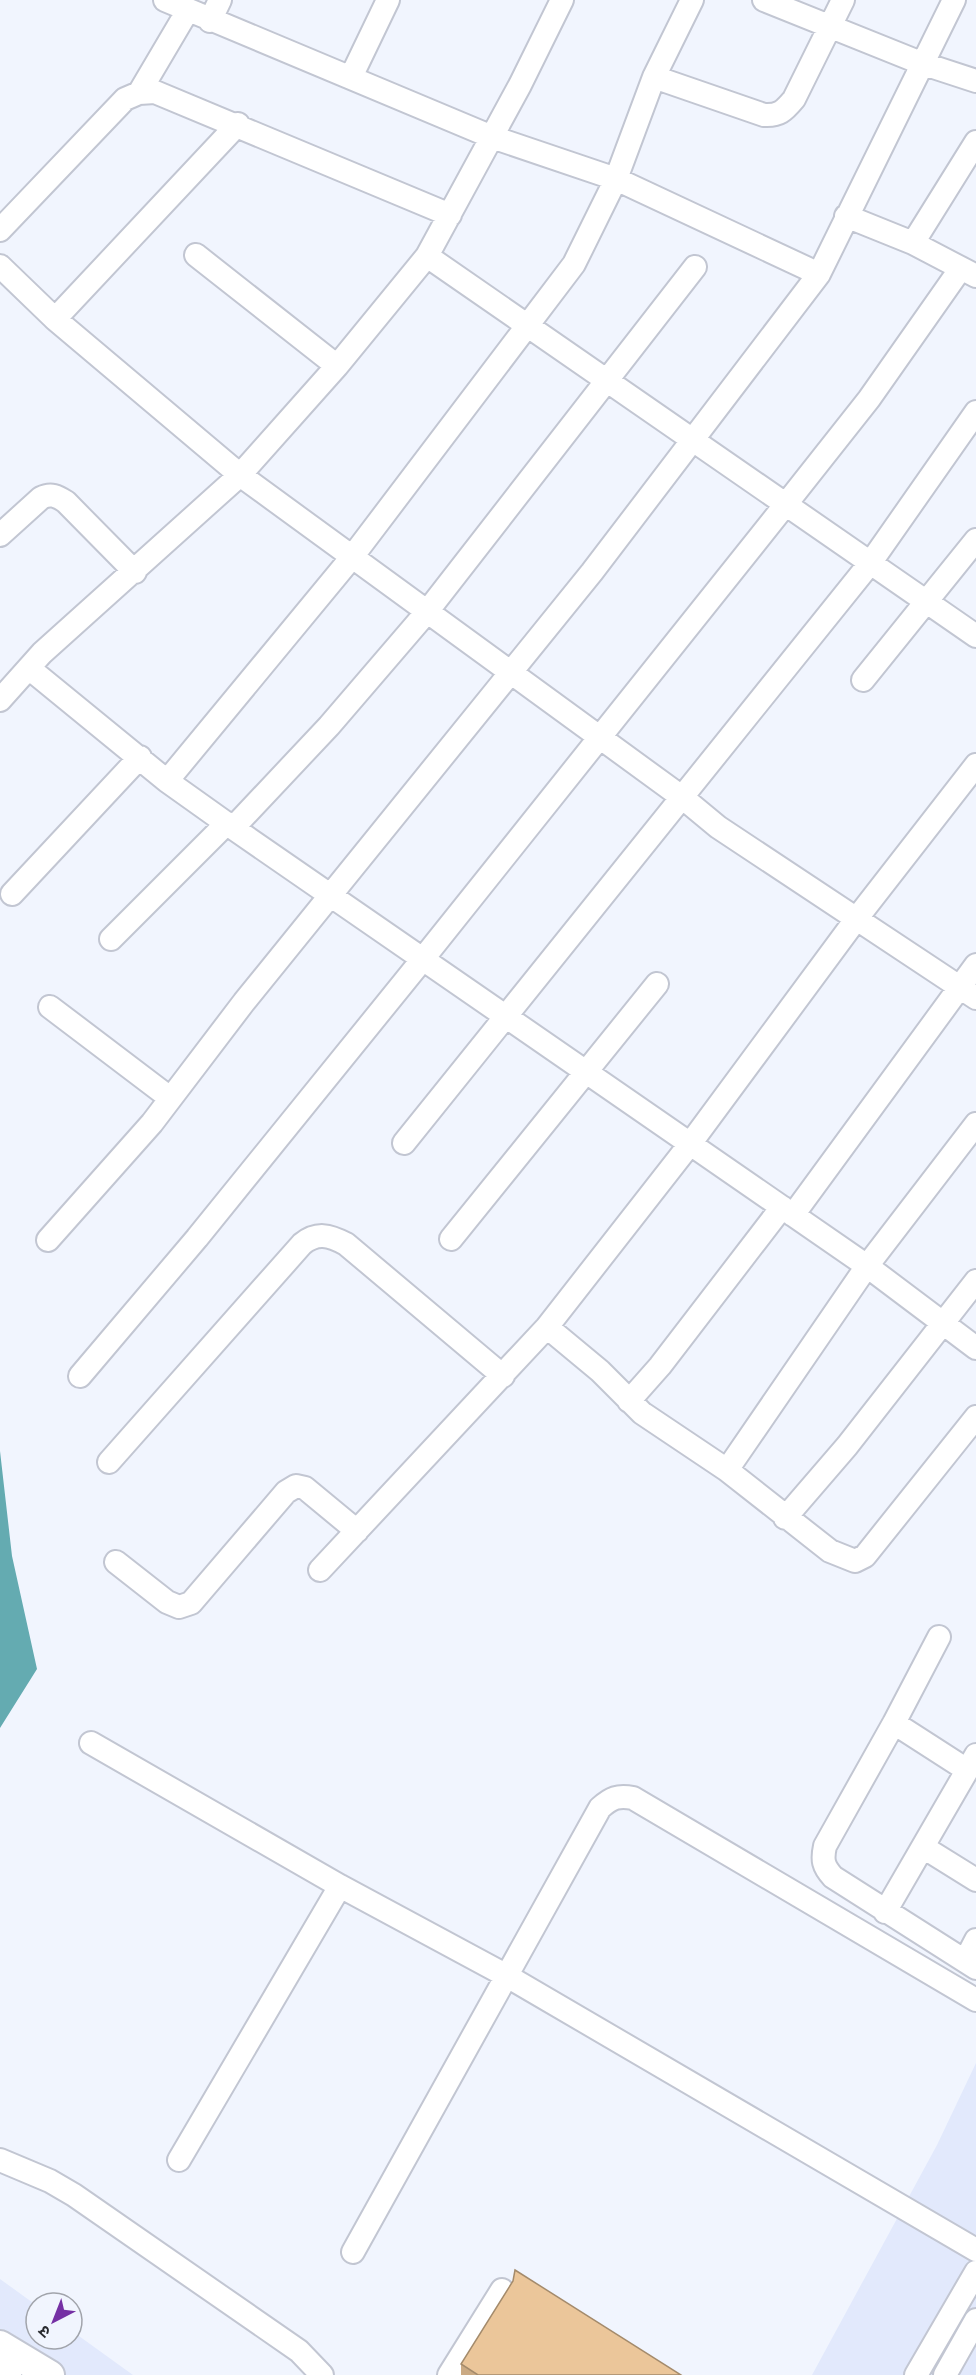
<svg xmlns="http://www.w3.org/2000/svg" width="976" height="2375" viewBox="0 0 976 2375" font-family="'Golos Text','Noto Sans Devanagari',sans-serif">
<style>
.built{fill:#e2e9fc}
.water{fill:#64abb1}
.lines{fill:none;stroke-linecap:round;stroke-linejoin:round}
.minor-casing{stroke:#c2c6d2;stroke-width:26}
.major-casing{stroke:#c2c6d2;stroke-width:32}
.minor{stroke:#fff;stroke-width:22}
.major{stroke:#fff;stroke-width:28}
.wall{fill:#caaa84}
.building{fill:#ebc69a;stroke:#a48b6c;stroke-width:1.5}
</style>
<rect width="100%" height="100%" fill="#f1f5fe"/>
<!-- built -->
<path class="built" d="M 976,2063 L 976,2375 L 812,2375 L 937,2145 Z
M 0,2279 L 36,2305 L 36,2339 L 72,2339 L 72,2331 L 133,2375 L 0,2375 Z"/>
<!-- water -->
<path class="water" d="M 0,1451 L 12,1556 L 37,1669 L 0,1728 Z"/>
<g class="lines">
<defs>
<path id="minor" d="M 165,0 L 492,137 L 616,179 L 819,274
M 764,0 L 921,63 L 976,81
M 210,21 L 220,0
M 351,77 L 388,0
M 654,77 L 764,115 C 779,116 784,111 794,99 L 843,0
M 139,93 L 188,10
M 846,216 L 913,243 L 976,276
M 0,230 L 125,99 L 139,93 L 155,92 L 450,215
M 913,243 L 976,142
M 196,255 L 337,366
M 427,256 L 520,85 L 562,0
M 0,266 L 55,319 L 240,475 L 683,798 L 718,827 L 976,998
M 55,319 L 238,124
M 0,535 L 41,498 C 51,493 57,496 66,502 L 135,572
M 30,669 L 167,781 L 233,828 L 867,1266 L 976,1348
M 863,680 L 976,540
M 0,700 L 42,653 L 240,475 L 337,366 L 427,256 L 976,636
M 167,781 L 352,557 L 574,264 L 616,179 L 654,77 L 692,0
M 233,828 L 329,726 L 426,613 L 695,267
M 12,894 L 140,757
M 111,939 L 227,823
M 50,1007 L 170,1098
M 404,1143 L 871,562 L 976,412
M 793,1215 L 976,965
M 451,1239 L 657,984
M 48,1240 L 152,1123 L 244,1002 L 592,572 L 819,274 L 954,0
M 547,1327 L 600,1371 L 642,1413 L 727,1470 L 830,1551 L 855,1561 L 865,1556 L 976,1417
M 80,1376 L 197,1238 L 422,960 L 786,504 L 869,399 L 961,268
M 629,1401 L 660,1366 L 782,1207
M 109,1462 L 302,1244 C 317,1232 329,1235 346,1244 L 503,1376
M 727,1470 L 867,1266 L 976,1124
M 785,1518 L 847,1446 L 976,1281
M 116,1562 L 167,1602 L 179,1607 L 191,1603 L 286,1492 L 296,1486 L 305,1488 L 357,1531
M 320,1570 L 547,1327 L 690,1144 L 857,918 L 976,765
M 939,1637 L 894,1723 L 825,1846 C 822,1860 823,1866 833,1877 L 976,1968
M 894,1723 L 967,1770
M 91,1743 L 340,1886 L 507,1976 L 976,2250
M 923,1847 L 976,1880
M 885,1912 L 976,1755
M 965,1961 L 976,1940
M 0,2160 L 50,2181 L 74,2195 L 299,2351 L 322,2375
M 179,2160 L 340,1886
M 353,2252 L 600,1808 C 611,1798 618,1795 633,1798 L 976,2000
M 449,2375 L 502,2290
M 916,2375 L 976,2272
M 945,2375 L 976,2320"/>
<path id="major" d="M 0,2345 L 50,2375
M 0,2371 L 7,2375"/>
</defs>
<!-- minor casing -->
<use href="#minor" class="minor-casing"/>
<!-- major casing -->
<use href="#major" class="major-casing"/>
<!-- minor -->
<use href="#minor" class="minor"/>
<!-- major -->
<use href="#major" class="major"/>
</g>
<!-- wall -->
<path class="wall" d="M 461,2364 L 681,2375 L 461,2375 Z"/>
<!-- building -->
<path class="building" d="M 515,2270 L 681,2375 L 478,2375 L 461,2364 L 513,2281 Z"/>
<!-- north arrow -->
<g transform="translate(54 2321) rotate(222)"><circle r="28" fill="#f1f5fe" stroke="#a1a4ab" stroke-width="1.5"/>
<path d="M0-4.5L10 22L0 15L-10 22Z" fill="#7530a4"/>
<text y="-9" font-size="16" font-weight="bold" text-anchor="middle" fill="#292b2f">उ</text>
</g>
</svg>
